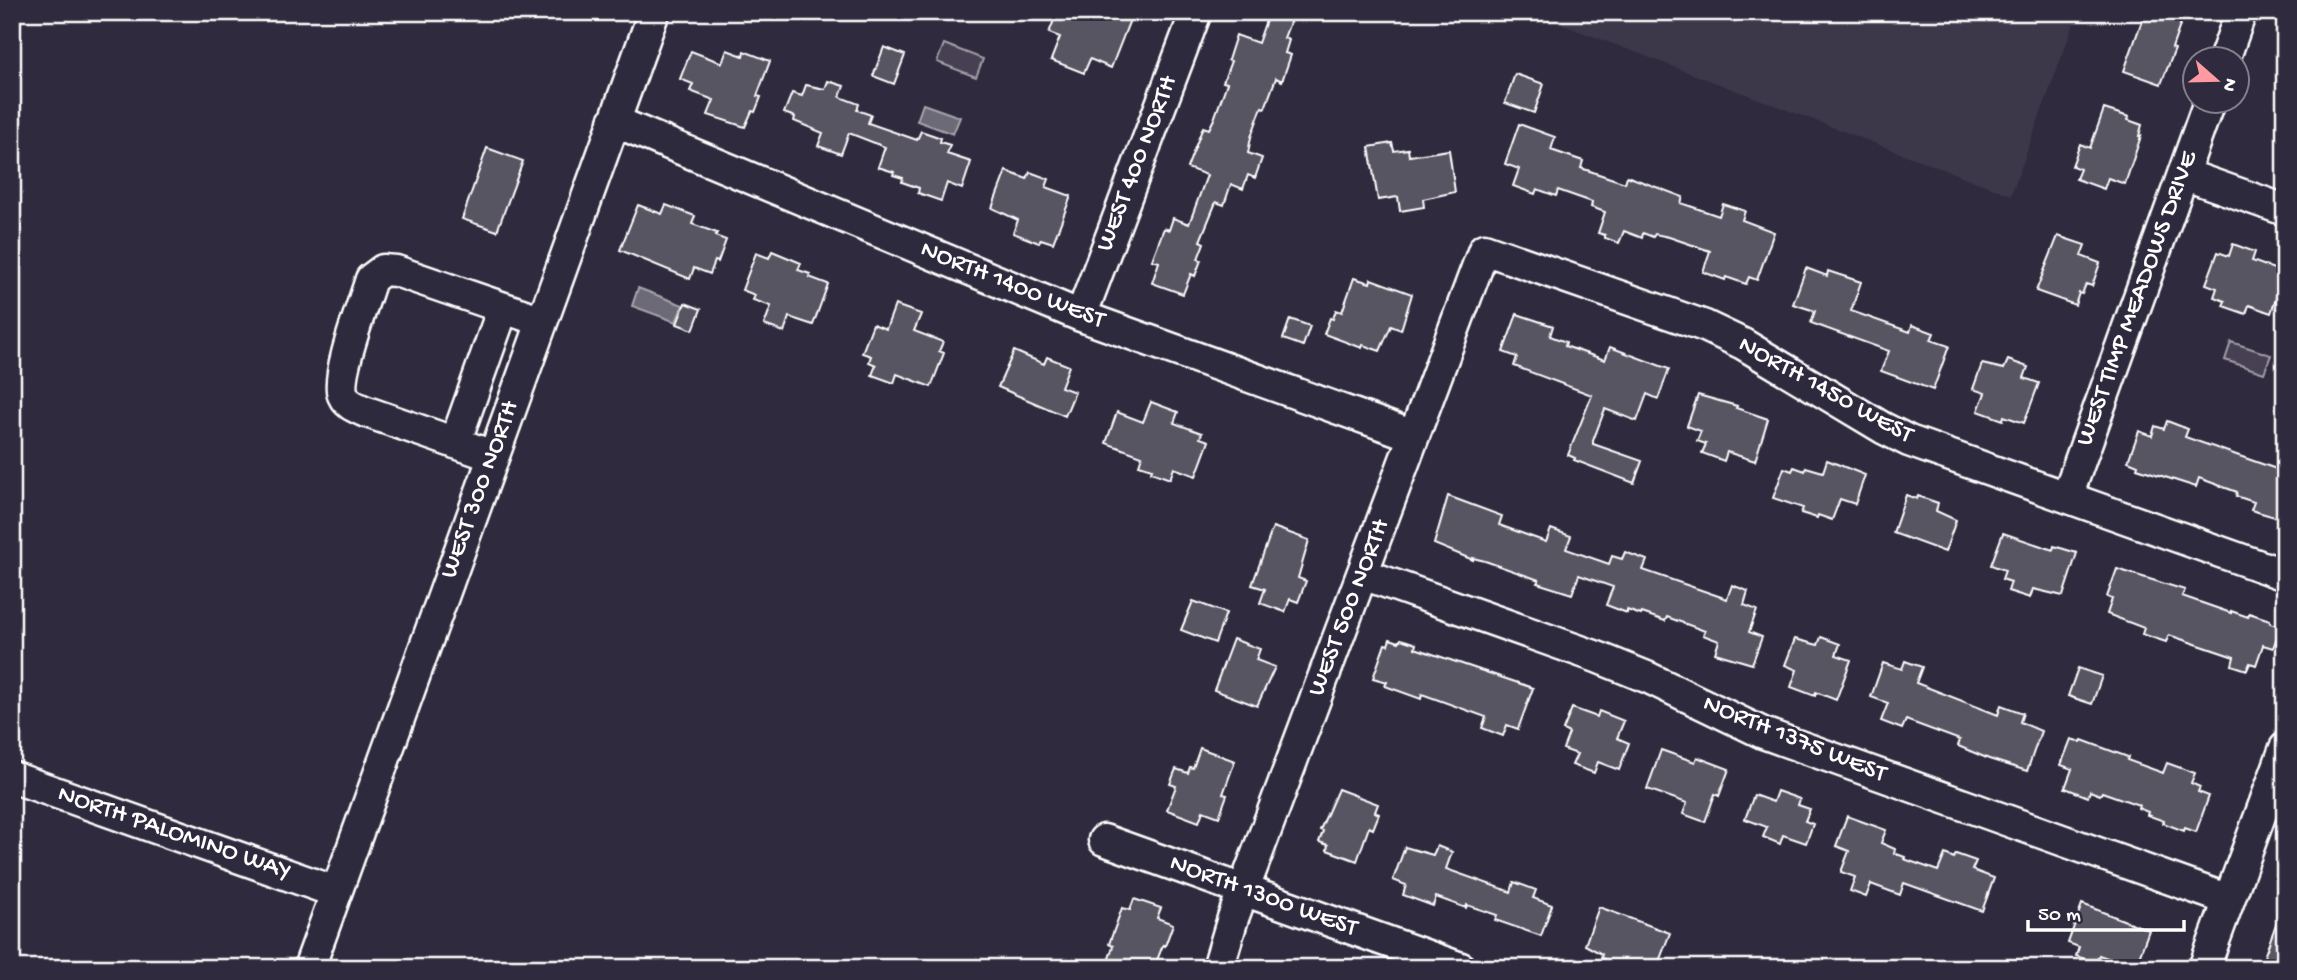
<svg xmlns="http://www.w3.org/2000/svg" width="2297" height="980" viewBox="0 0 2297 980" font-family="'Gochi Hand',sans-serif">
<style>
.built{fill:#3c3749}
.green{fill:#464152;stroke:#a2a0a8;stroke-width:2}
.water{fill:#6d6a77;stroke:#a7a6ad;stroke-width:2}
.building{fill:#595564;stroke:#fff;stroke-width:2}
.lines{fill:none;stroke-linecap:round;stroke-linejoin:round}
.minor-casing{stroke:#fff;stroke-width:35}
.minor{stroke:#2f2a3d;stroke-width:30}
.labels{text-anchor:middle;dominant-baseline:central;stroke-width:5;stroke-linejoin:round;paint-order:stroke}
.street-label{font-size:26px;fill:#fff;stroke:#2f2a3d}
</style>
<rect width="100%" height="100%" fill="#2f2a3d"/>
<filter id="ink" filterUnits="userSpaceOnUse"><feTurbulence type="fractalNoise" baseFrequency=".0143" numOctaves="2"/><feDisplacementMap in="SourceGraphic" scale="14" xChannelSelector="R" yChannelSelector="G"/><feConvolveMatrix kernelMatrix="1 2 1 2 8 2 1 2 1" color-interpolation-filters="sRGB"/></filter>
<g filter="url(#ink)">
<!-- built -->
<path class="built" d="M 1529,12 L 2078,12 L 2011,195 Z"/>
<!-- green -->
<path class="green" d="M 944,44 L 983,59 L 976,77 L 937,62 Z
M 2231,342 L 2271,355 L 2264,373 L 2225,360 Z"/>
<!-- water -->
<path class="water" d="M 923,104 L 960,117 L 953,134 L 917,121 Z
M 638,288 L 683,305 L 676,322 L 632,306 Z"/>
<!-- building -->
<path class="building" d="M 1077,12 L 1133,12 L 1111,68 L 1090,59 L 1084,73 L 1051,60 L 1060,37 L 1049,33 L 1056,15 L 1073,21 Z
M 1269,12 L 1294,12 L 1284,38 L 1289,40 L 1285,53 L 1291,55 L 1282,81 L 1276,78 L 1265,108 L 1262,107 L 1251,137 L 1248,153 L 1262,158 L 1255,178 L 1248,175 L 1243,189 L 1231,184 L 1224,205 L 1216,202 L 1200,241 L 1204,243 L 1198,259 L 1201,260 L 1195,276 L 1191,274 L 1183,294 L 1152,283 L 1159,262 L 1152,260 L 1164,228 L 1169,230 L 1173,218 L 1189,224 L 1207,175 L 1187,168 L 1203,127 L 1209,129 L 1214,119 L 1227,83 L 1223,82 L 1231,61 L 1228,60 L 1236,35 L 1258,43 Z
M 2145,12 L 2171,12 L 2183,17 L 2172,48 L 2175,49 L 2161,84 L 2124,71 Z
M 884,47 L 905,55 L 894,84 L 873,76 Z
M 727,50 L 743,56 L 744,51 L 770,61 L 757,96 L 761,97 L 755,112 L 752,111 L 745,127 L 708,115 L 714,100 L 690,91 L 693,84 L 680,79 L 691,51 L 722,63 Z
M 1515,74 L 1544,84 L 1534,113 L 1505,103 Z
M 828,81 L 844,86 L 840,97 L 859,104 L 857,110 L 871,115 L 868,123 L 917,140 L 921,131 L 941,138 L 940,142 L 950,145 L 947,154 L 971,162 L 962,189 L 947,183 L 941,201 L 918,193 L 919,188 L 902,182 L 903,178 L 893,175 L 894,172 L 878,167 L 885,147 L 849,133 L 841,154 L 818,146 L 823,133 L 794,121 L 795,117 L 784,113 L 792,93 L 802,96 L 806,85 L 825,89 Z
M 2104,109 L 2129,117 L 2128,120 L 2142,125 L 2139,136 L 2141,136 L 2125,184 L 2108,178 L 2104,189 L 2076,179 L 2080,169 L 2072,166 L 2080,144 L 2090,148 Z
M 1519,124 L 1555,137 L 1551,150 L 1583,161 L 1581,168 L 1625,183 L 1627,176 L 1683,197 L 1681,203 L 1719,216 L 1723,204 L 1745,211 L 1742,220 L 1774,232 L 1757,280 L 1749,277 L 1746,284 L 1726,277 L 1725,280 L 1703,272 L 1710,251 L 1669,237 L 1655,234 L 1653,237 L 1643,233 L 1642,238 L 1624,231 L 1619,243 L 1605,238 L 1605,235 L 1598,233 L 1605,212 L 1591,207 L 1592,202 L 1558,190 L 1556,196 L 1537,189 L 1535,194 L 1513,186 L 1519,169 L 1505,164 Z
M 1392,143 L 1394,151 L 1408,149 L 1409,156 L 1449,150 L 1455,192 L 1423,199 L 1424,207 L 1400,211 L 1398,197 L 1378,200 L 1369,147 Z
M 487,148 L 523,161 L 497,231 L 462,219 Z
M 1006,171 L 1027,179 L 1030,172 L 1049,179 L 1046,187 L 1071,196 L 1053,243 L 1041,239 L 1039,243 L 1013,233 L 1018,220 L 992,208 Z
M 638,205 L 662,214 L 666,205 L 695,216 L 692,224 L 717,233 L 715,236 L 726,240 L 718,262 L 715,261 L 710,274 L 694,268 L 690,279 L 620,250 Z
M 2058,236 L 2085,245 L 2081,256 L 2100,263 L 2092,286 L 2086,284 L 2082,294 L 2079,293 L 2075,305 L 2036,291 Z
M 2233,244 L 2255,252 L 2252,261 L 2285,273 L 2271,313 L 2249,305 L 2246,314 L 2223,306 L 2225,301 L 2214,297 L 2217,288 L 2206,284 L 2218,252 L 2229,256 Z
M 772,251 L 801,263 L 798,270 L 810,274 L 809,277 L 828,284 L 813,325 L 789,317 L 784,332 L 764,325 L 771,306 L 753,300 L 755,295 L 742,290 L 756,253 L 769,258 Z
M 1806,268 L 1827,276 L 1828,271 L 1861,282 L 1851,311 L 1910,332 L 1912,325 L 1934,333 L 1931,340 L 1949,346 L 1933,390 L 1881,371 L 1889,351 L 1811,323 L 1815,311 L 1793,304 Z
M 1354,278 L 1370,283 L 1371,279 L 1412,294 L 1401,330 L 1391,326 L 1380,351 L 1363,345 L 1362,348 L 1324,334 L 1330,318 L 1333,319 L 1336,310 L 1342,312 Z
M 685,303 L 701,309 L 693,330 L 677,324 Z
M 895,305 L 921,314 L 914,331 L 943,342 L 939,351 L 944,353 L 931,387 L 897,374 L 894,383 L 872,375 L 876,365 L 869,362 L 871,356 L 862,353 L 873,324 L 886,329 Z
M 1517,314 L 1553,326 L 1550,336 L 1566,342 L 1565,346 L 1605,360 L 1610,347 L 1669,369 L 1658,399 L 1647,394 L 1637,421 L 1605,409 L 1593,441 L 1593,444 L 1642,461 L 1634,483 L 1574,460 L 1575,458 L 1568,455 L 1592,395 L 1514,366 L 1517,357 L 1503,352 Z
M 1290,319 L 1310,326 L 1303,346 L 1283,339 Z
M 1014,351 L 1044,364 L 1047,357 L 1069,366 L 1061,387 L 1075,392 L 1065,416 L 998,387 Z
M 2008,360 L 2028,367 L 2024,378 L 2039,383 L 2024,423 L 2004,416 L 2003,420 L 1978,411 L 1985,393 L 1973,389 L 1982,364 L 2004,369 Z
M 1698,395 L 1737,406 L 1736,408 L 1768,419 L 1755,461 L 1727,452 L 1724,461 L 1702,453 L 1706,444 L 1697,441 L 1701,431 L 1687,426 Z
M 1151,402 L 1178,412 L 1174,423 L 1202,433 L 1200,438 L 1209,441 L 1196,476 L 1174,468 L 1170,479 L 1151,472 L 1152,469 L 1139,465 L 1142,456 L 1106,443 L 1117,412 L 1143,422 Z
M 2167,421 L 2188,429 L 2185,437 L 2285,472 L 2285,520 L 2251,510 L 2254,502 L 2236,496 L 2237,492 L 2199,478 L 2196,487 L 2137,468 L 2138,465 L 2128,461 L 2139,431 L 2152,436 L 2155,426 L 2164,429 Z
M 1827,460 L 1865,475 L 1855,504 L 1840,499 L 1832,520 L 1818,515 L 1817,518 L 1801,513 L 1803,508 L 1773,498 L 1784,468 L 1792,471 L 1794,467 L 1805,471 L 1806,467 L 1823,472 Z
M 1906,495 L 1917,499 L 1918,496 L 1938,503 L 1936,511 L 1956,520 L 1945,552 L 1893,533 Z
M 1448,496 L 1502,516 L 1499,525 L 1546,542 L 1551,529 L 1571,536 L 1566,549 L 1609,564 L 1612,556 L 1622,559 L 1625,552 L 1647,560 L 1643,570 L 1727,599 L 1732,585 L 1748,591 L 1744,605 L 1757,610 L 1749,632 L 1762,637 L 1752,664 L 1715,653 L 1719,641 L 1703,635 L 1705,631 L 1667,617 L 1665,621 L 1642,613 L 1641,615 L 1627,610 L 1627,613 L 1606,605 L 1613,587 L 1579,575 L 1572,594 L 1537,583 L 1539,580 L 1485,561 L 1473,558 L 1473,560 L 1434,544 Z
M 1273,527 L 1309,540 L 1298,578 L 1306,581 L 1298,602 L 1290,599 L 1285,612 L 1260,603 L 1265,589 L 1252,585 Z
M 2003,533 L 2053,550 L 2054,546 L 2077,553 L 2063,596 L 2033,589 L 2030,598 L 2008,591 L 2011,582 L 2002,579 L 2005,570 L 1991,565 Z
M 2117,569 L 2185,590 L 2182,596 L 2231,613 L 2231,611 L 2248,617 L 2249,613 L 2270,620 L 2270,623 L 2281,626 L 2273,648 L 2263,645 L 2256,665 L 2250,663 L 2247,670 L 2232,665 L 2234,657 L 2169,635 L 2166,642 L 2142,634 L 2144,628 L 2107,614 L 2112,599 L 2107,597 Z
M 1193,601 L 1226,613 L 1215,643 L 1181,630 Z
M 1821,637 L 1840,644 L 1836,655 L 1851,660 L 1836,700 L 1816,692 L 1815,696 L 1791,687 L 1797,670 L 1785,665 L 1795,639 L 1818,645 Z
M 1233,639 L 1260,649 L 1256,660 L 1275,667 L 1257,706 L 1214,690 Z
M 1390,639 L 1399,642 L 1401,639 L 1416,644 L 1415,648 L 1533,688 L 1518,729 L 1507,725 L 1503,736 L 1482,728 L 1486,717 L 1422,694 L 1421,699 L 1385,686 L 1387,682 L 1373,678 L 1385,644 L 1388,645 Z
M 1905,661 L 1922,667 L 1916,683 L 1998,715 L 2001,705 L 2023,713 L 2020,722 L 2041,731 L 2027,771 L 1989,759 L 1958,746 L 1960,740 L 1906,720 L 1902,729 L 1881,721 L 1888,703 L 1871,697 L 1883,663 L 1902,669 Z
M 2078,668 L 2102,676 L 2092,704 L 2068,696 Z
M 1572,708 L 1597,717 L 1599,711 L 1624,721 L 1617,738 L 1629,743 L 1619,770 L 1598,762 L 1594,773 L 1572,765 L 1577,754 L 1563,749 L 1569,733 L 1563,730 Z
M 2071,739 L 2081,742 L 2082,740 L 2128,757 L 2127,760 L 2163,773 L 2167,763 L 2195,773 L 2191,783 L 2200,787 L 2198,792 L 2209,796 L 2196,832 L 2185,828 L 2184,831 L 2163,823 L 2164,821 L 2147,815 L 2148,812 L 2138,808 L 2139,805 L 2102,792 L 2100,795 L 2090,791 L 2088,797 L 2065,788 L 2072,769 L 2061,765 Z
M 1200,748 L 1235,761 L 1223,794 L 1227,795 L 1219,817 L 1203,811 L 1199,822 L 1167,810 L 1176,786 L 1170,784 L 1176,769 L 1188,773 L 1190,767 L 1193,768 Z
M 1661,750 L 1695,762 L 1697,757 L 1729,769 L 1719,796 L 1715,794 L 1705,822 L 1683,814 L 1687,803 L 1647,789 Z
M 1338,789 L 1378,804 L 1375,812 L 1379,814 L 1373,829 L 1369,827 L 1357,861 L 1327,850 L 1328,845 L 1319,842 L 1323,831 L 1320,830 Z
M 1777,791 L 1800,799 L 1798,805 L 1810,809 L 1805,821 L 1813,824 L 1806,843 L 1783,835 L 1780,844 L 1763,837 L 1767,827 L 1745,819 L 1754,795 L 1773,802 Z
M 1847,816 L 1886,830 L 1881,843 L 1895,849 L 1894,853 L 1905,857 L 1904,859 L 1938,871 L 1945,854 L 1954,858 L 1956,854 L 1976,861 L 1972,870 L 1994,878 L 1982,911 L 1904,883 L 1900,895 L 1871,884 L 1866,897 L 1850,891 L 1855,877 L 1841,872 L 1849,851 L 1836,846 Z
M 1437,846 L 1452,852 L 1446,869 L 1511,892 L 1514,882 L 1536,890 L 1533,898 L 1552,905 L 1541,936 L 1495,920 L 1497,915 L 1467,905 L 1466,908 L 1436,897 L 1433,906 L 1403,895 L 1406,885 L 1393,880 L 1405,847 L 1433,855 Z
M 1134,899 L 1161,908 L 1157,918 L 1173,924 L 1165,946 L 1163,945 L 1154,968 L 1106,968 L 1113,946 L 1109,944 L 1122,908 L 1130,910 Z
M 2082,904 L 2149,930 L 2135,968 L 2099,955 L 2096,963 L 2076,956 L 2079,947 L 2068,943 Z
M 2283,905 L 2285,905 L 2285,968 L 2260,968 Z
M 1599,907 L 1670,933 L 1658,964 L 1646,960 L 1643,968 L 1628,968 L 1601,958 L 1602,954 L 1585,945 Z"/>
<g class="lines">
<defs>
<path id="minor" d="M 2224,60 L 2241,12
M 614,121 L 1081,316 L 1414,436
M 2183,174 L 2285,210
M 1081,316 L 1196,12
M 455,443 L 503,308
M 493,456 L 364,411 C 355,407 347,404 343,395 C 335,375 364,303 371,279 L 383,270 L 396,271 L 542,321
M 2067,497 L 2209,102
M 1363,574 L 1597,657 L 1649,678 L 1763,733 L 2229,900
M 12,777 L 336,892
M 1104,840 L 1461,968
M 309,968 L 654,12
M 1218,968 L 1233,918 L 1484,249 L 1705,326 L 1743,344 L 1883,428 L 1909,441 L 2285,575
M 2204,968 L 2285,748"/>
</defs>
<!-- minor casing -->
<use href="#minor" class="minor-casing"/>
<!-- minor -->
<use href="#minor" class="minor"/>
</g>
</g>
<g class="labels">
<!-- street labels -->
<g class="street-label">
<text transform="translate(1138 164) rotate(-69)">WEST 400 NORTH</text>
<text transform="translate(1012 286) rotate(22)">NORTH 1400 WEST</text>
<text transform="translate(2138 299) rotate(-70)">WEST TIMP MEADOWS DRIVE</text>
<text transform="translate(1825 391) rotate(29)">NORTH 1450 WEST</text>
<text transform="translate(481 490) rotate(-70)">WEST 300 NORTH</text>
<text transform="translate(1350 608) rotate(-69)">WEST 500 NORTH</text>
<text transform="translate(1794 740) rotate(22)">NORTH 1375 WEST</text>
<text transform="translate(174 834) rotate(19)">NORTH PALOMINO WAY</text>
<text transform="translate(1263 897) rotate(20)">NORTH 1300 WEST</text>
</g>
</g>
<!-- margin -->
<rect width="2297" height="980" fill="none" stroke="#2f2a3d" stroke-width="42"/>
<rect x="21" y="21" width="2255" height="938" fill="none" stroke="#fff" stroke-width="2.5" filter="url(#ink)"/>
<!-- north arrow -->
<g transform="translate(2216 80) rotate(110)"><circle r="33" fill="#2f2a3d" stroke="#827f8b" stroke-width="2"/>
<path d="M0-5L12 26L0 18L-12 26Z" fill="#ff9aa2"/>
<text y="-10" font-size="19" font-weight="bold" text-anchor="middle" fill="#ffffff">N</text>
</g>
<!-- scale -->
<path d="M2028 920v10h156v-10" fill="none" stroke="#ffffff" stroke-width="3.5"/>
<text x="2038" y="920" font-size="21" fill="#ffffff" stroke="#2f2a3d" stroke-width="5" paint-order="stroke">50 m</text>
</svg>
